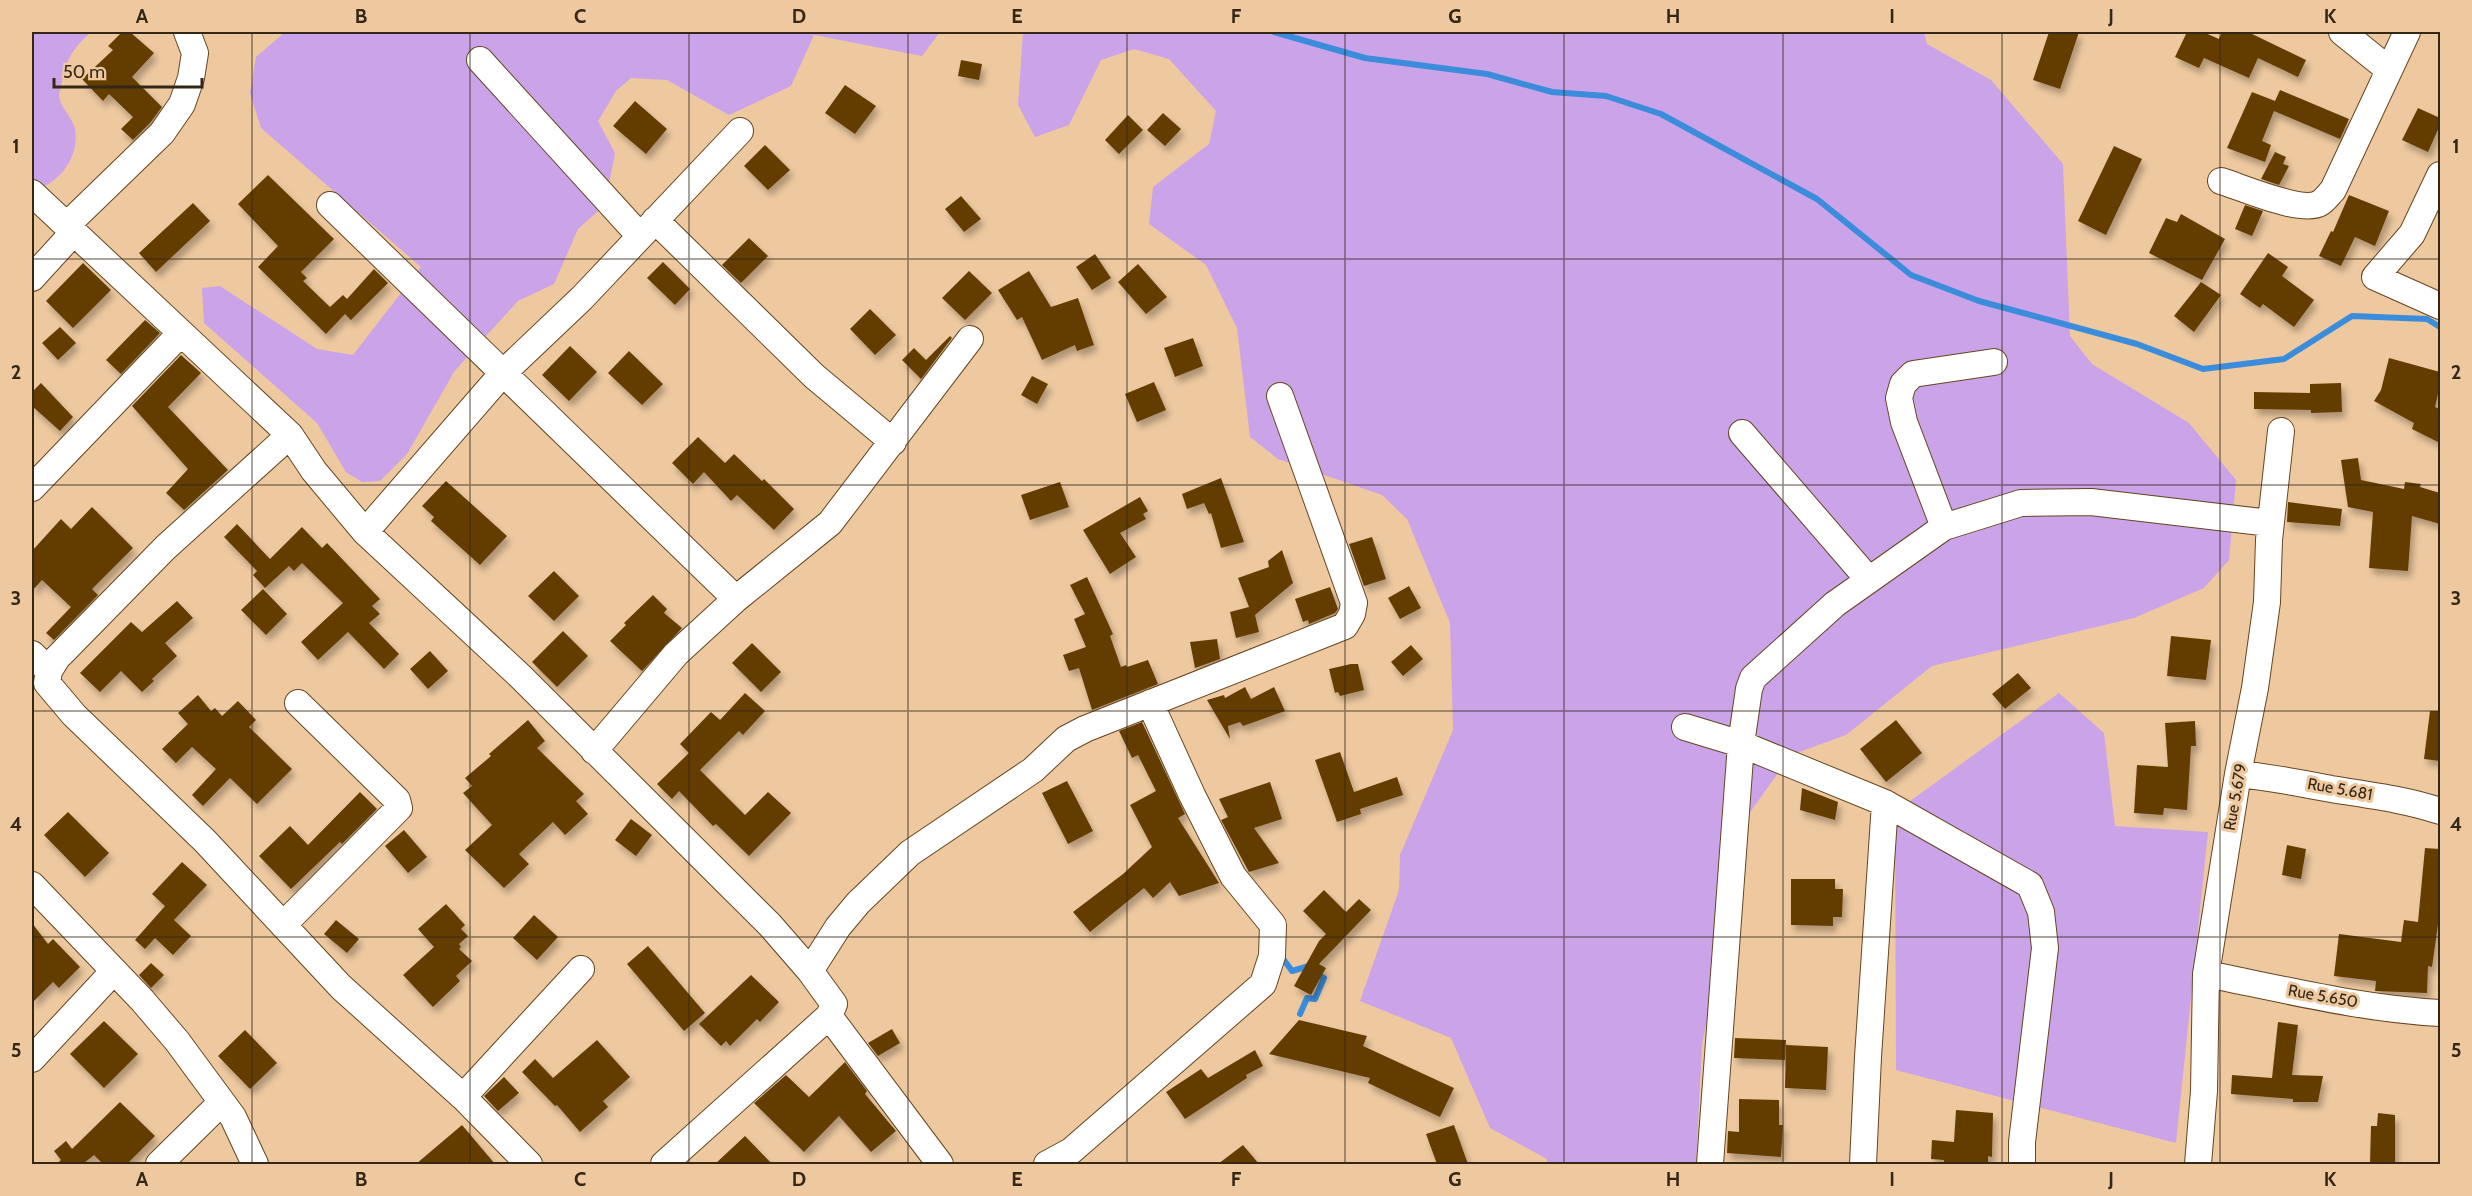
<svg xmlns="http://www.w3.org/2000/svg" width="2472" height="1196" viewBox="0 0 2472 1196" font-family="Cabin,sans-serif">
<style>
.green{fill:#cba3e8}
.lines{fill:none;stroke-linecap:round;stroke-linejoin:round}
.stream{stroke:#3b8ddb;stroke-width:6}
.building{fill:#643e02;filter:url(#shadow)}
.minor-casing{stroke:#654620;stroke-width:28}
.minor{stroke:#fff;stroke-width:26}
.grid{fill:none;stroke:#342716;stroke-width:1.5;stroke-opacity:0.55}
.labels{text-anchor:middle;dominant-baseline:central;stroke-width:6;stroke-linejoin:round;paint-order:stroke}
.street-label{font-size:16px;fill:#342716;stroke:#eec9a0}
.neatline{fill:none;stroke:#342716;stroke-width:2}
.grid-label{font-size:20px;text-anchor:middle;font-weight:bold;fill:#342716}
</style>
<defs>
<filter id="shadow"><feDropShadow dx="3.5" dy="6" stdDeviation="3" flood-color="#0004"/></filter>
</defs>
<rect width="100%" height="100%" fill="#eec9a0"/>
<!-- green -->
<path class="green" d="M 32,32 L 91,32 C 73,49 67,57 62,82 C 61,86 59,92 59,96 C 60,107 73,118 75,129 C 80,158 58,185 32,191 Z
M 289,32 L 940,32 L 922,56 L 814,35 L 791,86 L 729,115 L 667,80 L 631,78 L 616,91 L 598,121 L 615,153 L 605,205 L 578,229 L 554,284 L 518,301 L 467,357 L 454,372 L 407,454 L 380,481 L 362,482 L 346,472 L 317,423 L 204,323 L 202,288 L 220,286 L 317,349 L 353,355 L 421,267 L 261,128 L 250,93 L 256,57 L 284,33 Z
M 1023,32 L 1924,32 L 1927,44 L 1991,80 L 2063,164 L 2070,336 L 2092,364 L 2189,423 L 2236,480 L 2229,560 L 2204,588 L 2134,618 L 1932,666 L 1846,735 L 1791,755 L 1748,815 L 1702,1045 L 1696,1164 L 1547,1164 L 1547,1159 L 1490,1128 L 1451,1038 L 1360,1001 L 1399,890 L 1400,855 L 1453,730 L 1450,623 L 1407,519 L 1382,495 L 1278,459 L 1250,437 L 1237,328 L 1206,265 L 1149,224 L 1153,187 L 1209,144 L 1216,111 L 1169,59 L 1134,49 L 1101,60 L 1069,125 L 1035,137 L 1018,105 Z
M 2059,693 L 2104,733 L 2115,826 L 2208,832 L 2176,1143 L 1896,1070 L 1895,812 Z"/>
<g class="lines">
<!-- stream -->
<path class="stream" d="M 1274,32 L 1365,58 L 1487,74 L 1552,92 L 1606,96 L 1661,114 L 1817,199 L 1911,275 L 1979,301 L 2137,344 L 2203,369 L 2284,359 L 2352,316 L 2427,319 L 2440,327
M 1278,961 L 1284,960 L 1292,971 L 1309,966 L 1313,973 L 1324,978 L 1315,999 L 1307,998 L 1300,1014"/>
</g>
<!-- building -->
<path class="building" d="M 122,32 L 130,32 L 154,53 L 132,77 L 162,107 L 150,123 L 133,140 L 121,129 L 133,117 L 109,94 L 103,101 L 82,79 L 113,50 L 108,46 Z
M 2049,32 L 2079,32 L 2060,89 L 2033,80 Z
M 2187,32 L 2203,32 L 2219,39 L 2222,32 L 2248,32 L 2306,60 L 2298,77 L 2258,58 L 2249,78 L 2204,58 L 2199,68 L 2175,57 Z
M 961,60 L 982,64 L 979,80 L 958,76 Z
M 845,85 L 876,106 L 855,134 L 825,113 Z
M 2280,90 L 2349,119 L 2340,139 L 2274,111 L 2262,141 L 2271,145 L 2265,162 L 2227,148 L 2252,92 L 2275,101 Z
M 635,101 L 667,129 L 646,154 L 613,126 Z
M 2418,108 L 2440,118 L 2440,125 L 2428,152 L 2402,140 Z
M 1163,113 L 1181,129 L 1165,146 L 1147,130 Z
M 1128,115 L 1143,130 L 1119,154 L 1105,140 Z
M 765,145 L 790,170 L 768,190 L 744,166 Z
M 2114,146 L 2142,159 L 2106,235 L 2078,221 Z
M 2275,152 L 2286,157 L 2283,164 L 2289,166 L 2279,185 L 2261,179 Z
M 268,175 L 334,239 L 301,272 L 307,278 L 303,281 L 330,307 L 343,295 L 347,299 L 374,269 L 388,283 L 351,320 L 345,314 L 326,334 L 258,267 L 278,246 L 238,204 Z
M 2349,195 L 2389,211 L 2375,246 L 2355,237 L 2341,266 L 2319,256 L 2331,231 L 2333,232 Z
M 961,196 L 981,219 L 964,232 L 945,209 Z
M 193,203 L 210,221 L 156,272 L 139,253 Z
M 2245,205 L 2263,211 L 2252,236 L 2235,229 Z
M 2181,214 L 2225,239 L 2202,280 L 2149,253 L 2166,218 L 2177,222 Z
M 749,238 L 768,256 L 741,283 L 722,265 Z
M 2268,253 L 2288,267 L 2282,276 L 2314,300 L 2294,327 L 2263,304 L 2260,308 L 2240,294 Z
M 1095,254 L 1111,278 L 1092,290 L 1076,267 Z
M 663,262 L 690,289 L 675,305 L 647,278 Z
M 83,263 L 111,290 L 73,328 L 46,301 Z
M 1138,264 L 1167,297 L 1146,314 L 1118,282 Z
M 969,271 L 992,293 L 965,320 L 942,298 Z
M 1029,271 L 1051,307 L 1078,298 L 1094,345 L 1077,351 L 1075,345 L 1042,360 L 1022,317 L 1017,320 L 998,290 Z
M 2201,282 L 2221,295 L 2194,332 L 2174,316 Z
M 870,309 L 896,335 L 875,355 L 850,329 Z
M 145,320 L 160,333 L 121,374 L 106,360 Z
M 60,327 L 76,343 L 58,360 L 42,343 Z
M 950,336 L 952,338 L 921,379 L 902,360 L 914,348 L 926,360 Z
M 1193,338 L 1203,366 L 1175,377 L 1164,348 Z
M 570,346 L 597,372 L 569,401 L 542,375 Z
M 629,351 L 663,384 L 642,405 L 608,373 Z
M 181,355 L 201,373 L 168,407 L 228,470 L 184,510 L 166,493 L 188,469 L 132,406 Z
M 2389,358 L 2440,372 L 2440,385 L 2435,407 L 2440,409 L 2440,443 L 2412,429 L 2414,423 L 2374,401 L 2381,390 Z
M 1032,376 L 1048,384 L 1037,404 L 1021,395 Z
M 1154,382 L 1166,410 L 1137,422 L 1125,394 Z
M 41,383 L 73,417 L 60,431 L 32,406 L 32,392 Z
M 2341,383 L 2342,412 L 2311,413 L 2311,410 L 2254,409 L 2254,392 L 2310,393 L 2310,384 Z
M 698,437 L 725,463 L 734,454 L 762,481 L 764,479 L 794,509 L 774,530 L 737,495 L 731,501 L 704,472 L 693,484 L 672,463 Z
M 2358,458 L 2361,480 L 2404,489 L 2405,482 L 2421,484 L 2420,487 L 2440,493 L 2440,524 L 2412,516 L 2408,571 L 2369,568 L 2373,512 L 2348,507 L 2341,460 Z
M 1221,478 L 1244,542 L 1221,548 L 1211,513 L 1209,514 L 1204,503 L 1187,509 L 1182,494 Z
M 446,481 L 507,536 L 480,565 L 431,521 L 434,517 L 422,506 Z
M 1060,482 L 1069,507 L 1030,520 L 1021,495 Z
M 1140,497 L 1148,511 L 1143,514 L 1146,519 L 1120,533 L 1136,557 L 1110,574 L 1083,530 Z
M 2288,502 L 2342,509 L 2340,526 L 2287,522 Z
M 92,507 L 133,548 L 92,589 L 98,595 L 54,640 L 46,633 L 71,607 L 42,580 L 32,591 L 32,551 L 61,519 L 71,529 Z
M 237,524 L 270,559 L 302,527 L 322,548 L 327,543 L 380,599 L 372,606 L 380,614 L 369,623 L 399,654 L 384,669 L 348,632 L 318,660 L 301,642 L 343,603 L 302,563 L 294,571 L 289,566 L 265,588 L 253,575 L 257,571 L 224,537 Z
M 1372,537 L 1386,579 L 1364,586 L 1349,544 Z
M 1282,550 L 1293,583 L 1255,615 L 1259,632 L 1236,638 L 1230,612 L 1249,607 L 1238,578 L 1269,567 L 1268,561 Z
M 554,571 L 579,596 L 554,621 L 528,596 Z
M 1087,577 L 1113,634 L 1110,636 L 1121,667 L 1126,665 L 1127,667 L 1148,660 L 1158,684 L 1092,710 L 1079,668 L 1069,671 L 1063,655 L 1086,647 L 1074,619 L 1085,614 L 1070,585 Z
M 1409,586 L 1421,608 L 1400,619 L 1388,598 Z
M 1330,587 L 1338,609 L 1335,613 L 1309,624 L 1308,620 L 1303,622 L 1295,599 Z
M 263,589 L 287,614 L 266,635 L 241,610 Z
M 653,595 L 667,609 L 664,613 L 682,628 L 642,671 L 610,641 L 626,625 L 624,623 Z
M 177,601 L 193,618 L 165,643 L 177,656 L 152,679 L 154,681 L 142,692 L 121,671 L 100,692 L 80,673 L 131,622 L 142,632 Z
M 563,631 L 588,656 L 557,687 L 532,662 Z
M 2171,636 L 2211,640 L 2206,680 L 2167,676 Z
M 1217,639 L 1220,659 L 1195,668 L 1190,642 Z
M 752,643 L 781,672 L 761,692 L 732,663 Z
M 1411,645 L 1423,659 L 1403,676 L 1391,662 Z
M 430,651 L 448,671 L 428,689 L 410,669 Z
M 1351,664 L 1358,664 L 1364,690 L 1340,696 L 1338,692 L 1335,693 L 1329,669 Z
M 2018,673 L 2031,688 L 2005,709 L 1992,694 Z
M 1245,687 L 1251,699 L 1274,687 L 1285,711 L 1243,726 L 1240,722 L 1228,726 L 1230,739 L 1207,700 L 1224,695 L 1225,698 Z
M 745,693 L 765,711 L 743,735 L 739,731 L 700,770 L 745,815 L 768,792 L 791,813 L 749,856 L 716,824 L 713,826 L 679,791 L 672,799 L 657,784 L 689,753 L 680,744 L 711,712 L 720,720 Z
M 198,695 L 211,711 L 215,708 L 222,716 L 238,701 L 256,720 L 249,727 L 292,769 L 257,804 L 230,778 L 203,806 L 192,795 L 216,769 L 192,747 L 176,763 L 162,749 L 188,724 L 178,713 Z
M 2430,711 L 2440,711 L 2440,761 L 2424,759 Z
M 528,720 L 545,741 L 537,748 L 584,794 L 576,801 L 588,814 L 565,835 L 553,822 L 519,854 L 529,864 L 504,888 L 465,850 L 492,825 L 463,793 L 472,786 L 465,778 L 491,756 L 489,754 Z
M 1896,720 L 1922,753 L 1886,782 L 1860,749 Z
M 2195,721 L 2196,746 L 2191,746 L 2187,810 L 2164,808 L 2163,815 L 2134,813 L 2137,765 L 2168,767 L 2165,723 Z
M 1142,722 L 1185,814 L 1178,818 L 1219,883 L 1179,896 L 1170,882 L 1153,898 L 1144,888 L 1090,932 L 1073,912 L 1123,874 L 1152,847 L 1130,805 L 1156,791 L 1138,755 L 1132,758 L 1119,731 Z
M 1340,752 L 1354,792 L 1397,777 L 1403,795 L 1360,809 L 1361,814 L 1337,822 L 1315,760 Z
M 1067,781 L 1093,831 L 1068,844 L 1042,793 Z
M 1270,782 L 1282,819 L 1254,828 L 1279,863 L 1249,872 L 1221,820 L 1228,817 L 1219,799 Z
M 1802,788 L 1838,802 L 1835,820 L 1800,810 Z
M 360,792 L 377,809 L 342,844 L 340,842 L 291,889 L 259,856 L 290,826 L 308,845 Z
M 68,812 L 109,853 L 85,877 L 44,835 Z
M 631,819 L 652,835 L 636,856 L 615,840 Z
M 404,830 L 427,857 L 408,873 L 385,846 Z
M 2287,845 L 2306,849 L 2301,879 L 2282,875 Z
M 2425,848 L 2440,849 L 2440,910 L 2432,967 L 2428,966 L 2427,993 L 2375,991 L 2376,981 L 2334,976 L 2339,934 L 2401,942 L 2404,920 L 2418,922 Z
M 182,862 L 207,885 L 174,920 L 191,936 L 173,955 L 155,938 L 145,949 L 135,940 L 165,906 L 152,894 Z
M 1791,879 L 1835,879 L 1835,889 L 1843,889 L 1842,917 L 1833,917 L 1833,926 L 1791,925 Z
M 1324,890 L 1346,912 L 1359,899 L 1371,910 L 1319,964 L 1326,968 L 1311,995 L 1294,986 L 1319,941 L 1326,934 L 1303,911 Z
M 446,904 L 465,925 L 461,929 L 468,936 L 459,944 L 461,947 L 459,949 L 472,961 L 456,976 L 460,981 L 433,1007 L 403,975 L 434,947 L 418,929 Z
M 534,915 L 558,937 L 537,960 L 513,938 Z
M 336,920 L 359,939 L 347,953 L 324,934 Z
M 32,923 L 48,944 L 53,939 L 80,967 L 59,988 L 53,982 L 32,1003 Z
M 648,946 L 705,1013 L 684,1031 L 627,964 Z
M 151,963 L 164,975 L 151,988 L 139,975 Z
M 751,975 L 779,1002 L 760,1022 L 757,1019 L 730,1046 L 726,1041 L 721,1046 L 699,1024 Z
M 1299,1020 L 1367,1036 L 1363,1046 L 1454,1088 L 1440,1117 L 1368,1083 L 1370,1078 L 1269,1054 Z
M 104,1021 L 138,1054 L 104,1088 L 70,1054 Z
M 2278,1022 L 2298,1025 L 2292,1075 L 2323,1076 L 2318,1102 L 2293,1102 L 2293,1099 L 2231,1094 L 2232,1075 L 2272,1078 Z
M 892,1029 L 900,1043 L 878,1056 L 868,1043 Z
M 245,1030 L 277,1063 L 250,1089 L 218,1056 Z
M 1735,1038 L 1786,1040 L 1785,1060 L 1734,1058 Z
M 597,1040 L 630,1077 L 603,1101 L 608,1107 L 580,1132 L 557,1105 L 555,1106 L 522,1072 L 535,1059 L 553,1078 Z
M 1786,1045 L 1828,1047 L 1826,1090 L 1785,1088 Z
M 1255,1050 L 1263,1066 L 1246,1075 L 1247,1078 L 1185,1119 L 1166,1092 L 1201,1069 L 1208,1078 Z
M 845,1062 L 867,1091 L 865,1094 L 896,1131 L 871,1152 L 839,1116 L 804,1152 L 754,1103 L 786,1075 L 809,1097 Z
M 504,1077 L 519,1093 L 498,1111 L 484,1096 Z
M 1739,1099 L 1779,1100 L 1779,1125 L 1783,1125 L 1781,1157 L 1727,1153 L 1728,1131 L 1739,1132 Z
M 120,1102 L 155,1136 L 127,1164 L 103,1164 L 94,1155 L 84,1163 L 86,1164 L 57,1164 L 61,1160 L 54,1151 L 66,1141 L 72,1149 Z
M 1956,1110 L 1993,1113 L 1992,1157 L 1988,1156 L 1988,1164 L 1944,1164 L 1944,1160 L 1931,1159 L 1932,1140 L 1954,1142 Z
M 2378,1113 L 2395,1115 L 2395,1164 L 2370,1164 L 2371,1126 L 2377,1126 Z
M 462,1125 L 495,1164 L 416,1164 Z
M 1454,1125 L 1468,1164 L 1437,1164 L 1426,1134 Z
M 745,1136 L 772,1164 L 715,1164 Z
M 1243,1145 L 1259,1164 L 1218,1164 Z"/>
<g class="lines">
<defs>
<path id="minor" d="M 2342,32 L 2388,69
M 480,60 L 640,236
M 2440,175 L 2412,234 L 2375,277 L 2440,306
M 2221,181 C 2241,187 2302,214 2320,203 C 2325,200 2329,194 2333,190 L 2407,32
M 32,193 L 290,435 L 314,471 L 365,532 L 519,675 L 770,925 L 810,971 L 834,1004 L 829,1016 L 664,1164
M 330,205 L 736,599
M 655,220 L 814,376 L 893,442
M 67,225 L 162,133 L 182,104 L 191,78 L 195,53 L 187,32
M 32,278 L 74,232
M 1742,433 L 1869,580
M 290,435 L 166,547 L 57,658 L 49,671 L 47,683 L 74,715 L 205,841 L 341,987 L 463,1097 L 529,1164
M 32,488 L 180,334
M 1944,527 L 1904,422 L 1899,398 L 1903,384 L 1913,374 L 1994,362
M 365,532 L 503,373 L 582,298 L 740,131
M 32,654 L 49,671
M 1685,727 L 1741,744 L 1885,803 L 2030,885 L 2041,912 L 2045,948 L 2022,1142 L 2022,1164
M 594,751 L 676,654 L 736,599 L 830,523 L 970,339
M 2238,774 C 2270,777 2300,783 2331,789 C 2368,795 2404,799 2440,811
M 32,885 L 142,1000 L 177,1041 L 233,1117 L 255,1164
M 283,925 L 399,808 L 397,800 L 298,703
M 810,971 L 838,927 L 858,903 L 910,853 L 1033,770 L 1066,739 L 1085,729 L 1345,626 L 1352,614 L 1354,603 L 1280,396
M 2206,974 C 2283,989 2362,1009 2440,1013
M 829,1016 L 940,1164
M 32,1059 L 113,972
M 463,1097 L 581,969
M 159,1164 L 222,1102
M 1047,1164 L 1071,1151 L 1263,984 L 1272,956 L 1273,925 L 1233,876 L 1192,795 L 1150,703
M 1710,1164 L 1741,744 L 1749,689 L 1753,678 L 1835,604 L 1944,527 L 2021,503 L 2091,502 L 2270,523
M 1863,1164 L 1868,1057 L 1885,803
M 2198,1164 L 2204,1091 L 2206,974 L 2238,774 L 2255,688 L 2267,602 L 2269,540 L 2281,431"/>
</defs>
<!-- minor casing -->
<use href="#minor" class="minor-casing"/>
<!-- minor -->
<use href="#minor" class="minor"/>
</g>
<!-- grid -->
<path class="grid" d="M 252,32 L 252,1164M 470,32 L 470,1164M 689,32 L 689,1164M 908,32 L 908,1164M 1127,32 L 1127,1164M 1345,32 L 1345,1164M 1564,32 L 1564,1164M 1783,32 L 1783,1164M 2002,32 L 2002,1164M 2220,32 L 2220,1164M 32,259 L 2440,259M 32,485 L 2440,485M 32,711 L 2440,711M 32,937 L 2440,937"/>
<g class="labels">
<!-- street labels -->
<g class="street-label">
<text transform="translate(2340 789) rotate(10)">Rue 5.681</text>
<text transform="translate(2235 797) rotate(-80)">Rue 5.679</text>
<text transform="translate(2323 996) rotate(10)">Rue 5.650</text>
</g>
</g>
<!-- border -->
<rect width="2472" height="1196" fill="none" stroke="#eec9a0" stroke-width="66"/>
<!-- scale -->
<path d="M54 78v9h148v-9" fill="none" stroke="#342716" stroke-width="3"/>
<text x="63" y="78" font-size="18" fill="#342716" stroke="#eec9a0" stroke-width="4.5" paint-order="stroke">50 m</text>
<rect x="33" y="33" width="2406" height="1130" class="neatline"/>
<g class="grid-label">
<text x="142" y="23">A</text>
<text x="361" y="23">B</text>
<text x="580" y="23">C</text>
<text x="799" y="23">D</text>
<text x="1017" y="23">E</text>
<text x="1236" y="23">F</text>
<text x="1455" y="23">G</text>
<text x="1673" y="23">H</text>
<text x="1892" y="23">I</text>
<text x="2111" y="23">J</text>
<text x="2330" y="23">K</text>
<text x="16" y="153">1</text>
<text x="2456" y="153">1</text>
<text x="16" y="379">2</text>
<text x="2456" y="379">2</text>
<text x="16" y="605">3</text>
<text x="2456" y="605">3</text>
<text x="16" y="831">4</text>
<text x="2456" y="831">4</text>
<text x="16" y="1057">5</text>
<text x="2456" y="1057">5</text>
<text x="142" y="1186">A</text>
<text x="361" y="1186">B</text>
<text x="580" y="1186">C</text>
<text x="799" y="1186">D</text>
<text x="1017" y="1186">E</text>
<text x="1236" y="1186">F</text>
<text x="1455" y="1186">G</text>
<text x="1673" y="1186">H</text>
<text x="1892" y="1186">I</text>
<text x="2111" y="1186">J</text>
<text x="2330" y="1186">K</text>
</g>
</svg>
